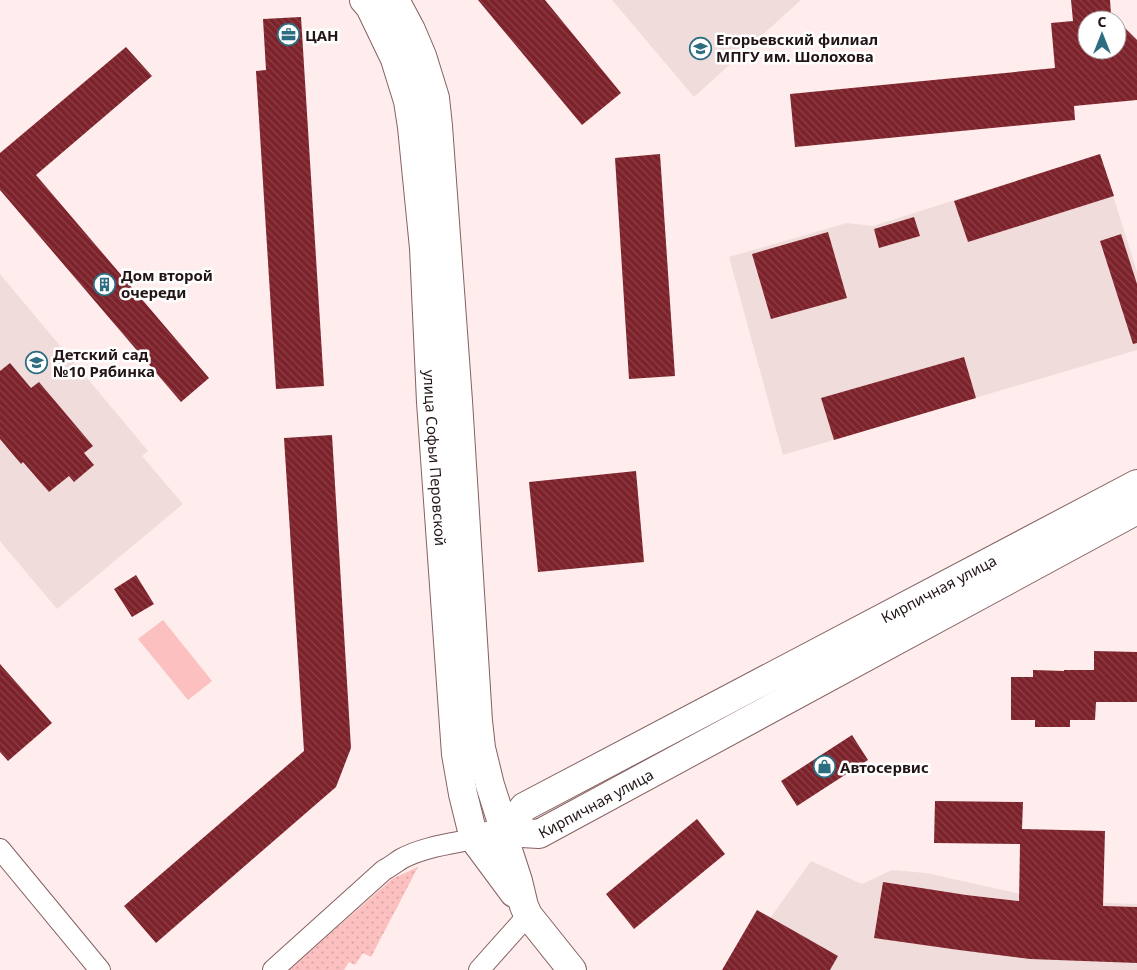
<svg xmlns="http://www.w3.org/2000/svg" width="1137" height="970" viewBox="0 0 1137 970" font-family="'Noto Sans',sans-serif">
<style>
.built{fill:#f0dcdb}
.grass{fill:url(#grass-dots)}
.pitch{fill:#fbc0bf}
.building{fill:url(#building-back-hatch);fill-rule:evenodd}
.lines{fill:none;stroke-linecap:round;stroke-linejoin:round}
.street-casing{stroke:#856161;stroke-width:22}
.secondary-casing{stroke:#856161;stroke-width:30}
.street{stroke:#fff;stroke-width:20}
.secondary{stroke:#fff;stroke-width:28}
.labels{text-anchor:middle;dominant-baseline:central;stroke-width:5;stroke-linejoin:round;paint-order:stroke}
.poi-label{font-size:15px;font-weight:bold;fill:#231515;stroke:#fff;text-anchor:start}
.street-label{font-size:15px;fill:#231515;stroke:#fff}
</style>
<defs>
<pattern id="grass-dots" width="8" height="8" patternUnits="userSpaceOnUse" patternTransform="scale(1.25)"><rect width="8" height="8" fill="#fbc0bf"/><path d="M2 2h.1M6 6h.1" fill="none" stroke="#d7a4a3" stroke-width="1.8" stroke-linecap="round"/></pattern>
<pattern id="building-back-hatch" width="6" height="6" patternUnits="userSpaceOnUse" patternTransform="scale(1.25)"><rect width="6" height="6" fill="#7d222b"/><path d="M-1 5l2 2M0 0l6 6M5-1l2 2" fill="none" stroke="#8a4047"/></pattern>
</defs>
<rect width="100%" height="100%" fill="#feedec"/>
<!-- built -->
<path class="built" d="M 612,0 L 801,0 L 694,97 Z
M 1100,154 L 1137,272 L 1137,350 L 783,455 L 729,257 L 847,223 L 873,226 Z
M 0,274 L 148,451 L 142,456 L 183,504 L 57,609 L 0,541 Z
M 811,861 L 862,884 L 892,870 L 926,873 L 1052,901 L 1137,904 L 1137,970 L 788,970 L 751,945 Z"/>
<!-- grass -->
<path class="grass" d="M 418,867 L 371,957 L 363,953 L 355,965 L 349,962 L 344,970 L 289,970 L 392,879 Z"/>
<!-- pitch -->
<path class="pitch" d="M 163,620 L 212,681 L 188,700 L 138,639 Z"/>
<!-- building -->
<path class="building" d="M 478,0 L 545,0 L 621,93 L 582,125 Z
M 1071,0 L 1110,0 L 1111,14 L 1137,40 L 1137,100 L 1074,106 L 1075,120 L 795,147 L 790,94 L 1055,68 L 1051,23 L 1073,21 ZM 1087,20 L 1117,20 L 1117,50 L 1087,50 Z
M 301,17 L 324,386 L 276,389 L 256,71 L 266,70 L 263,19 Z
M 126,47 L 152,76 L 36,175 L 209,378 L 181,402 L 0,190 L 0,153 Z
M 660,154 L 675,376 L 629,379 L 615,158 Z
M 1100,154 L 1114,196 L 968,242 L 954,201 Z
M 914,217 L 920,236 L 879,248 L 874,229 Z
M 828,232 L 847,298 L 771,319 L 752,254 Z
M 1121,234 L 1137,284 L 1137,343 L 1133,344 L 1100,241 Z
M 964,357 L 976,398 L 834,440 L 821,398 Z
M 10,363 L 31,388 L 39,382 L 93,446 L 84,453 L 94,465 L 74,482 L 69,476 L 49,492 L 23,462 L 21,464 L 0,439 L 0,371 Z
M 332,435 L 351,748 L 336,787 L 156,943 L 124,906 L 304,751 L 284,438 Z
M 636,471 L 644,562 L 538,572 L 529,482 Z
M 136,575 L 154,604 L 132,617 L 114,589 Z
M 1094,651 L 1137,652 L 1137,702 L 1096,702 L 1095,720 L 1070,720 L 1070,727 L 1035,727 L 1035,720 L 1011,720 L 1011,677 L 1033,677 L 1033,670 L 1064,671 L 1064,670 L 1094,670 Z
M 0,664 L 52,723 L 8,761 L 0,752 Z
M 852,735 L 868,760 L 797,806 L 781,781 Z
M 935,801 L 1023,802 L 1022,829 L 1105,831 L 1103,906 L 1137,907 L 1137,963 L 1030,959 L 959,950 L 874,938 L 883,882 L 966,895 L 1019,901 L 1020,844 L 934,843 Z
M 697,819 L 725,854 L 634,929 L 606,894 Z
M 757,910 L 838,956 L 830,970 L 722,970 Z"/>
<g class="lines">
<defs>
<path id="street" d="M 0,849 L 100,970
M 273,970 L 384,870 C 390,867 395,863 401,859 C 423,847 450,844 474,839
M 479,970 L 528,915"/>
<g id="secondary">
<path id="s1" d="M 364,0 L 370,7 L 395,59 L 408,101 L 412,127 L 424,248 L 431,402 L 456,754 L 463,794 L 474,839 L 514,893"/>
<path d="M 395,0 L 411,30 L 422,56 L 435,98 L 438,126 L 458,401 L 478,721 L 481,748 L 490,785 L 505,832 L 506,844 L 518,881 L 524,906 L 528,915 L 572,970"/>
<path id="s2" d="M 505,832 L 524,807 L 1137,484"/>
<path id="s3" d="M 488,836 L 505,832 L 539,834 L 1137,510"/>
</g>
</defs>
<!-- street casing -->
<use href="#street" class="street-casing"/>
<!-- secondary casing -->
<use href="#secondary" class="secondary-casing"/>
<!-- street -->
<use href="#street" class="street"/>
<!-- secondary -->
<use href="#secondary" class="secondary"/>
</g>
<!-- icons -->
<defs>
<symbol id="office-ring" viewBox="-11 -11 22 22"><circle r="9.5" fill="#fff" stroke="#2d6d82" stroke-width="1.5"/><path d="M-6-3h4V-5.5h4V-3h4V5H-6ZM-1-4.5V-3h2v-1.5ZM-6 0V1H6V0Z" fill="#2d6d82"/></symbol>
<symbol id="university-ring" viewBox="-11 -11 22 22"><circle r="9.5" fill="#fff" stroke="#2d6d82" stroke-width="1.5"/><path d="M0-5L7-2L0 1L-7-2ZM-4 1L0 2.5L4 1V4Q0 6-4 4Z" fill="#2d6d82"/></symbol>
<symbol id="building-ring" viewBox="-11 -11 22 22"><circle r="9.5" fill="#fff" stroke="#2d6d82" stroke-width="1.5"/><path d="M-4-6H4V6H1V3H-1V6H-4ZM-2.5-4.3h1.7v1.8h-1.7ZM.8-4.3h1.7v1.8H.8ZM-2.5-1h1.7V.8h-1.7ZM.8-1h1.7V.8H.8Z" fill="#2d6d82"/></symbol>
<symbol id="school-ring" viewBox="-11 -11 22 22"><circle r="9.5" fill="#fff" stroke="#2d6d82" stroke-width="1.5"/><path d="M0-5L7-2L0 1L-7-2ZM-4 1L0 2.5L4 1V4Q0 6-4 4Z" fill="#2d6d82"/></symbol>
<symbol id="shop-ring" viewBox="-11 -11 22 22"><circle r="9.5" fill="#fff" stroke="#2d6d82" stroke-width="1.5"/><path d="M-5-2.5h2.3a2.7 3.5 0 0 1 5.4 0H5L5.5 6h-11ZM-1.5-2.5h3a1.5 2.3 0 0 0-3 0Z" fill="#2d6d82"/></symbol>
</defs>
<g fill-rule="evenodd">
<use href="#office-ring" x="276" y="22" width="25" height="25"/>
<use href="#university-ring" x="688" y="36" width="25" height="25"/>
<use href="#building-ring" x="92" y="272" width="25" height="25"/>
<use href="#school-ring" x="24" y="350" width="25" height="25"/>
<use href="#shop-ring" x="812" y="754" width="25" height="25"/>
</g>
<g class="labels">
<!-- poi labels -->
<g class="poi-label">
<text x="305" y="35">ЦАН</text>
<text x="716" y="39">Егорьевский филиал<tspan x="716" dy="17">МПГУ им. Шолохова</tspan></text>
<text x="121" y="275">Дом второй<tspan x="121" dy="17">очереди</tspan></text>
<text x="53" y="354">Детский сад<tspan x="53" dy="17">№10 Рябинка</tspan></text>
<text x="840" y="767">Автосервис</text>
</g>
<!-- street labels -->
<g class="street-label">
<text stroke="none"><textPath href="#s1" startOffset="469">улица Софьи Перовской</textPath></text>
<text stroke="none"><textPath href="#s2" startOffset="500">Кирпичная улица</textPath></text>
<text stroke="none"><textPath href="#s3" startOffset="116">Кирпичная улица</textPath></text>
</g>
</g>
<!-- north arrow -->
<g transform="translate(1102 35)"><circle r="24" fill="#ffffff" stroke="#a7a1a1"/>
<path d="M0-4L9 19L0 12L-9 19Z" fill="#2d6d82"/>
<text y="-8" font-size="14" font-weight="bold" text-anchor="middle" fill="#231515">С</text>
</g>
</svg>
